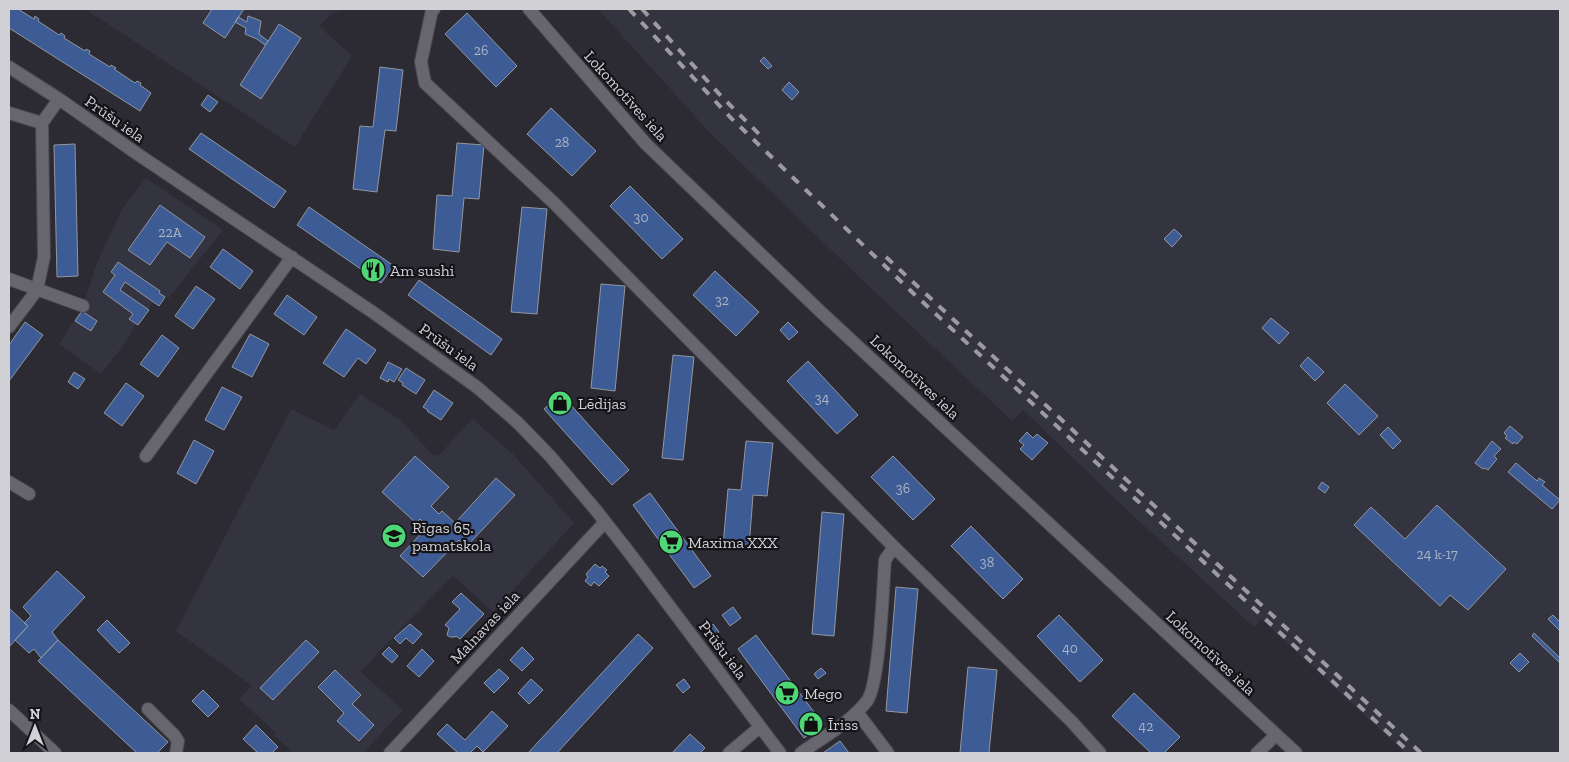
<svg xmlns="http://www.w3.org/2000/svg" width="1569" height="762" viewBox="0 0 1569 762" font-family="'Zilla Slab',serif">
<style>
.built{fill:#343340}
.building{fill:#3d5b94;stroke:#9297a0}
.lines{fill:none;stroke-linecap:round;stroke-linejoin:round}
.minor-casing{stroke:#49494e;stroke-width:14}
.minor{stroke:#67666f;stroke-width:12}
.rail{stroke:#9c9ba1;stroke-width:4;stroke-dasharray:9 9;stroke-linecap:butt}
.labels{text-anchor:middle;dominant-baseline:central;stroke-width:4.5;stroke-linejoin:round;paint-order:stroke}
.number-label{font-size:14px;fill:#acb3c5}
.street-label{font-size:16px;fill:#d1d0d5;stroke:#141418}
.poi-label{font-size:16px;fill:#d1d0d5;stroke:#141418;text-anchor:start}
</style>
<rect width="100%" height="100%" fill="#2c2b33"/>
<!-- built -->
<path class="built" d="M 85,9 L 347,9 L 332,13 L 319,26 L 352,56 L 295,147 Z
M 598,9 L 1560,9 L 1560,753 L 1405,753 L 1261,619 L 1254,627 L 1127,510 L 1023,410 L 1012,421 L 855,273 L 710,133 Z
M 146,178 L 223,230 L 168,299 L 165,297 L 159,306 L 153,302 L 138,325 L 136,324 L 125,343 L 101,374 L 59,344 L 83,306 L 97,263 L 122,209 Z
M 360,394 L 400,420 L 432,454 L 438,456 L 472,419 L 513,454 L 574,523 L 493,612 L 453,576 L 384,646 L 361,672 L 403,710 L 363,753 L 290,753 L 292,751 L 274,736 L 275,732 L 239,699 L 252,686 L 176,631 L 291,409 L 334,430 Z"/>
<!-- building -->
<path class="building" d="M 9,9 L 18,9 L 34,19 L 35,16 L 39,19 L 38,21 L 59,35 L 61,33 L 65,36 L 64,38 L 85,51 L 86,49 L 90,51 L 89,54 L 110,67 L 111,65 L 116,68 L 114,69 L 135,83 L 137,81 L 141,83 L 140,85 L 151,93 L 140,111 L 9,28 Z
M 212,9 L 244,9 L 225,38 L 203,23 Z
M 467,13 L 517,66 L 496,87 L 445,34 Z
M 248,16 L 261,21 L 259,34 L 268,41 L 265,45 L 257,39 L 245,34 L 246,28 L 235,22 L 238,17 L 247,22 Z
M 279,24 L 301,38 L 261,99 L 240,85 Z
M 764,57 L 772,66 L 768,69 L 760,61 Z
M 380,67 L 403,70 L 396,131 L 385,130 L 377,192 L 353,189 L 360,126 L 373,127 Z
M 789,82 L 799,92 L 792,100 L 782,90 Z
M 208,95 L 218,102 L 210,112 L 201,105 Z
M 551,108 L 596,151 L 572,176 L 527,134 Z
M 201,133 L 286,191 L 274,208 L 189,149 Z
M 457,143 L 484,145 L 479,199 L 464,198 L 459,252 L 433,249 L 437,195 L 452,196 Z
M 75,144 L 78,276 L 57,277 L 54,145 Z
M 630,186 L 683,239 L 662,259 L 610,206 Z
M 160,205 L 205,237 L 190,258 L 167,242 L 150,265 L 128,250 Z
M 309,207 L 394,266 L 381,283 L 297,225 Z
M 522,207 L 547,209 L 537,314 L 511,312 Z
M 1174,229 L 1182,236 L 1172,247 L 1164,239 Z
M 223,249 L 253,271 L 240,289 L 210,267 Z
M 118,262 L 160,291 L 159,293 L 165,297 L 159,306 L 125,282 L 120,290 L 149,310 L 138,325 L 129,319 L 133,314 L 103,292 L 115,275 L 111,272 Z
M 715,271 L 759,312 L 736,336 L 693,295 Z
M 419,280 L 502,339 L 491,355 L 408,295 Z
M 601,284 L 625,286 L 615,391 L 591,388 Z
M 196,286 L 215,299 L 193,329 L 175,316 Z
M 287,295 L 317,317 L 304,335 L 274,314 Z
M 82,311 L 97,321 L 91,331 L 75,321 Z
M 1271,318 L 1289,333 L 1279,344 L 1262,328 Z
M 25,322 L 43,335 L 9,381 L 9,345 Z
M 788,322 L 798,332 L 789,340 L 780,330 Z
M 346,329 L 376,350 L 366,364 L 358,358 L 344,377 L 323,363 Z
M 250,334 L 269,344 L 252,377 L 232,367 Z
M 162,335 L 179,348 L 158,377 L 140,364 Z
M 673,355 L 694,357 L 683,460 L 662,458 Z
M 1308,357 L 1324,372 L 1315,381 L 1300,366 Z
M 808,361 L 858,415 L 837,434 L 787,381 Z
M 388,362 L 402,369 L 394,382 L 389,379 L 388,382 L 380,378 Z
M 406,368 L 425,380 L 416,394 L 402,385 L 403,383 L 398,380 Z
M 74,372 L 85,379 L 78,389 L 68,382 Z
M 126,383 L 144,396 L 122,426 L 104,413 Z
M 1345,384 L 1378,416 L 1359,435 L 1327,403 Z
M 222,387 L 242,397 L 224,430 L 205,420 Z
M 434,390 L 453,403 L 441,420 L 427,411 L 428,410 L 423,407 Z
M 561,394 L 629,470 L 612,485 L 544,409 Z
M 1510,426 L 1523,437 L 1517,444 L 1514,442 L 1513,444 L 1505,438 L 1507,436 L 1504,433 Z
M 1388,427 L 1401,441 L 1393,449 L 1380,435 Z
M 1027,432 L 1033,438 L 1037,434 L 1048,443 L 1032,460 L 1020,449 L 1024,445 L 1019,441 Z
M 194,440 L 214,451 L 196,484 L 177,473 Z
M 746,441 L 773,443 L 767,496 L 753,495 L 749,548 L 723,546 L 728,489 L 741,490 Z
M 1492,441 L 1501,449 L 1494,456 L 1497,459 L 1488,470 L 1485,468 L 1483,469 L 1475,463 Z
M 415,456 L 449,487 L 431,506 L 439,514 L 442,511 L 455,523 L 496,478 L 515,495 L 466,547 L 459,540 L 423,577 L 400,556 L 428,526 L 420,519 L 416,523 L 382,492 Z
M 893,456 L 935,499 L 913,520 L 871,477 Z
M 1516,463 L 1537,481 L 1539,478 L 1545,482 L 1542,485 L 1560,500 L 1552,509 L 1508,472 Z
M 1322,482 L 1329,487 L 1325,493 L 1318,488 Z
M 650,493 L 711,576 L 694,588 L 633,505 Z
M 1437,505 L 1506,569 L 1468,610 L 1450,595 L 1440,606 L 1354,525 L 1371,507 L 1405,539 Z
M 822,512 L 844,514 L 834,636 L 812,634 Z
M 971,526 L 1023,579 L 1003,599 L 951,546 Z
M 595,564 L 600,568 L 602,566 L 607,570 L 605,572 L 609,576 L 599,586 L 594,582 L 591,586 L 585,581 L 588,577 L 586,574 Z
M 57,571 L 85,597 L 52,632 L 58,640 L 41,658 L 34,649 L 29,653 L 15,640 L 28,626 L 24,623 L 31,616 L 23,607 Z
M 896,587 L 918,589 L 907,713 L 886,711 Z
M 461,593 L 484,614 L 460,639 L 456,636 L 455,637 L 450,637 L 447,635 L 449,628 L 445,625 L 460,609 L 452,602 Z
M 733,607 L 741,618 L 730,626 L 722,615 Z
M 9,608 L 28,626 L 9,647 Z
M 1059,615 L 1103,660 L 1080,682 L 1037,636 Z
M 1553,615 L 1560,622 L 1560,631 L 1548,619 Z
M 107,620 L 130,643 L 119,653 L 97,630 Z
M 410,624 L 422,634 L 413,644 L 406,638 L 400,644 L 394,638 Z
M 713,624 L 719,632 L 715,635 L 709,627 Z
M 1534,633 L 1560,658 L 1560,663 L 1532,636 Z
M 638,634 L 653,648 L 557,753 L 528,753 Z
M 756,635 L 823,724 L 804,738 L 738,649 Z
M 58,640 L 168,742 L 157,753 L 137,753 L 38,661 Z
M 306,640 L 319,652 L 273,700 L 260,688 Z
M 389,647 L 398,656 L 392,663 L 382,654 Z
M 522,647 L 534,659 L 522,671 L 510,660 Z
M 422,649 L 434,661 L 419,677 L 407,666 Z
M 1520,653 L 1529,662 L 1519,672 L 1510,663 Z
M 968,667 L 997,670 L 989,753 L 960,753 Z
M 821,668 L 826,673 L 818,679 L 814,674 Z
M 499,669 L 509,678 L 494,693 L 484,683 Z
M 335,670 L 361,695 L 352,704 L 374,725 L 359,741 L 337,721 L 344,713 L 318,687 Z
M 531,679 L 543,690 L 529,704 L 518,693 Z
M 684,679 L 690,687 L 683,693 L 676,685 Z
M 203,690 L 219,706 L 208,717 L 192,701 Z
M 1134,693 L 1180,737 L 1164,753 L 1151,753 L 1112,716 Z
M 492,711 L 508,726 L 483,752 L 477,746 L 470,753 L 458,753 L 437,734 L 447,724 L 465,740 Z
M 256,725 L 278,747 L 272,753 L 258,753 L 243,739 Z
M 690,734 L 705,748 L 700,753 L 672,753 Z
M 840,741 L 849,753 L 823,753 Z"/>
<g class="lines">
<defs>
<path id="minor" d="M 434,9 L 432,10 L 421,62 L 425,83 L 554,203 L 894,547 L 1072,722 L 1100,753
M 529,9 L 646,144 L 822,313 L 1296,753
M 9,67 L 59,99 L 136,153 L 374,313 L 478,388 L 518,423 L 550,456 L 595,509 L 628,551 L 780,753
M 9,113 L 42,123
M 9,279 L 83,306
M 9,327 L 37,290 L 44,257 L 42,123 L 59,99
M 146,456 L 292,257
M 9,482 L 29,494
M 148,709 L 174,735 L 178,741 L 176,753
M 9,710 L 55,753
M 857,712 L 888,753
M 390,753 L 605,522
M 729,753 L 760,727
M 801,753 C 823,737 850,723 867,701 C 880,684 883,585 885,560 L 894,547
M 1257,753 L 1276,735"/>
</defs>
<!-- minor casing -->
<use href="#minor" class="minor-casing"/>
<!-- minor -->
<use href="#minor" class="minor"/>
<!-- rail -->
<path class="rail" d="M 629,9 L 731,118 L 913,293 L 1410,753
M 642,9 L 722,97 L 760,135
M 886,257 L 1421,753"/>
</g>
<!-- icons -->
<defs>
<symbol id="restaurant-disc" viewBox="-11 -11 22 22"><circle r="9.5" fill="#4fd675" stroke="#141418"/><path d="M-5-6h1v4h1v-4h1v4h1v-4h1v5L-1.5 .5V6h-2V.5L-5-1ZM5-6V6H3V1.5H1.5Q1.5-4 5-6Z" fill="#111"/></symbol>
<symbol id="shop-disc" viewBox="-11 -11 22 22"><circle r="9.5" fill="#4fd675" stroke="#141418"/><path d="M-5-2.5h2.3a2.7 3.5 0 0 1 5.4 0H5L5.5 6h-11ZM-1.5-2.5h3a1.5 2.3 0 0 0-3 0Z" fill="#111"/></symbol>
<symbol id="school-disc" viewBox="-11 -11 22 22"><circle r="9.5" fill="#4fd675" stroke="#141418"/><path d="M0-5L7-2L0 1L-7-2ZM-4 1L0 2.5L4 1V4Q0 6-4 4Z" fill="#111"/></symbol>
<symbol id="supermarket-disc" viewBox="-11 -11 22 22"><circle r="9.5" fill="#4fd675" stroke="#141418"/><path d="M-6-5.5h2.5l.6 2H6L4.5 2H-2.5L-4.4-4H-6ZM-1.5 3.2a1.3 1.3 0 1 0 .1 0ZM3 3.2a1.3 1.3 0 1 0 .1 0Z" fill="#111"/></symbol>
</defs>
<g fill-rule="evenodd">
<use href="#restaurant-disc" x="359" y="256" width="28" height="28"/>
<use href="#shop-disc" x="546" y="389" width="28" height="28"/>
<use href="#school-disc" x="380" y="522" width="28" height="28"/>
<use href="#supermarket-disc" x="657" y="528" width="28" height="28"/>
<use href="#supermarket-disc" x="773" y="679" width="28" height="28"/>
<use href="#shop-disc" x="797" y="710" width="28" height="28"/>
</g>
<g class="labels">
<!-- number labels -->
<g class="number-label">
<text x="481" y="50">26</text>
<text x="562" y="142">28</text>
<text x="641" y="217">30</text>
<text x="170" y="232">22A</text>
<text x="722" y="300">32</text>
<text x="822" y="398">34</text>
<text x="903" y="488">36</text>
<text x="1437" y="554">24 k-17</text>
<text x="987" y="562">38</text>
<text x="1070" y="648">40</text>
<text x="1146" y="726">42</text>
</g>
<!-- street labels -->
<g class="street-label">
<text transform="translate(626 96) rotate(48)">Lokomotīves iela</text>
<text transform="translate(115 119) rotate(35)">Prūšu iela</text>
<text transform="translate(449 347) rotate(36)">Prūšu iela</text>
<text transform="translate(915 377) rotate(43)">Lokomotīves iela</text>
<text transform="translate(485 627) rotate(-47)">Malnavas iela</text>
<text transform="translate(723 650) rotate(53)">Prūšu iela</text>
<text transform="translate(1211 653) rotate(43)">Lokomotīves iela</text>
</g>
<!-- poi labels -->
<g class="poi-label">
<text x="390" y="270">Am sushi</text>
<text x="578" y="403">Lēdijas</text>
<text x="412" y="527">Rīgas 65.<tspan x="412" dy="18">pamatskola</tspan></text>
<text x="688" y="542">Maxima XXX</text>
<text x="804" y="693">Mego</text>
<text x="828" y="724">Īriss</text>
</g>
</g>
<!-- border -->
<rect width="1569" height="762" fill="none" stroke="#d1d0d5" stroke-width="20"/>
<!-- north arrow -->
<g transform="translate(35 727)" stroke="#141418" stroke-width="4" paint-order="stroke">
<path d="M0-4L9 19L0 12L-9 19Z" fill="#d1d0d5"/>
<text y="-8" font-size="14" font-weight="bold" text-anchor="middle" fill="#d1d0d5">N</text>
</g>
</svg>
